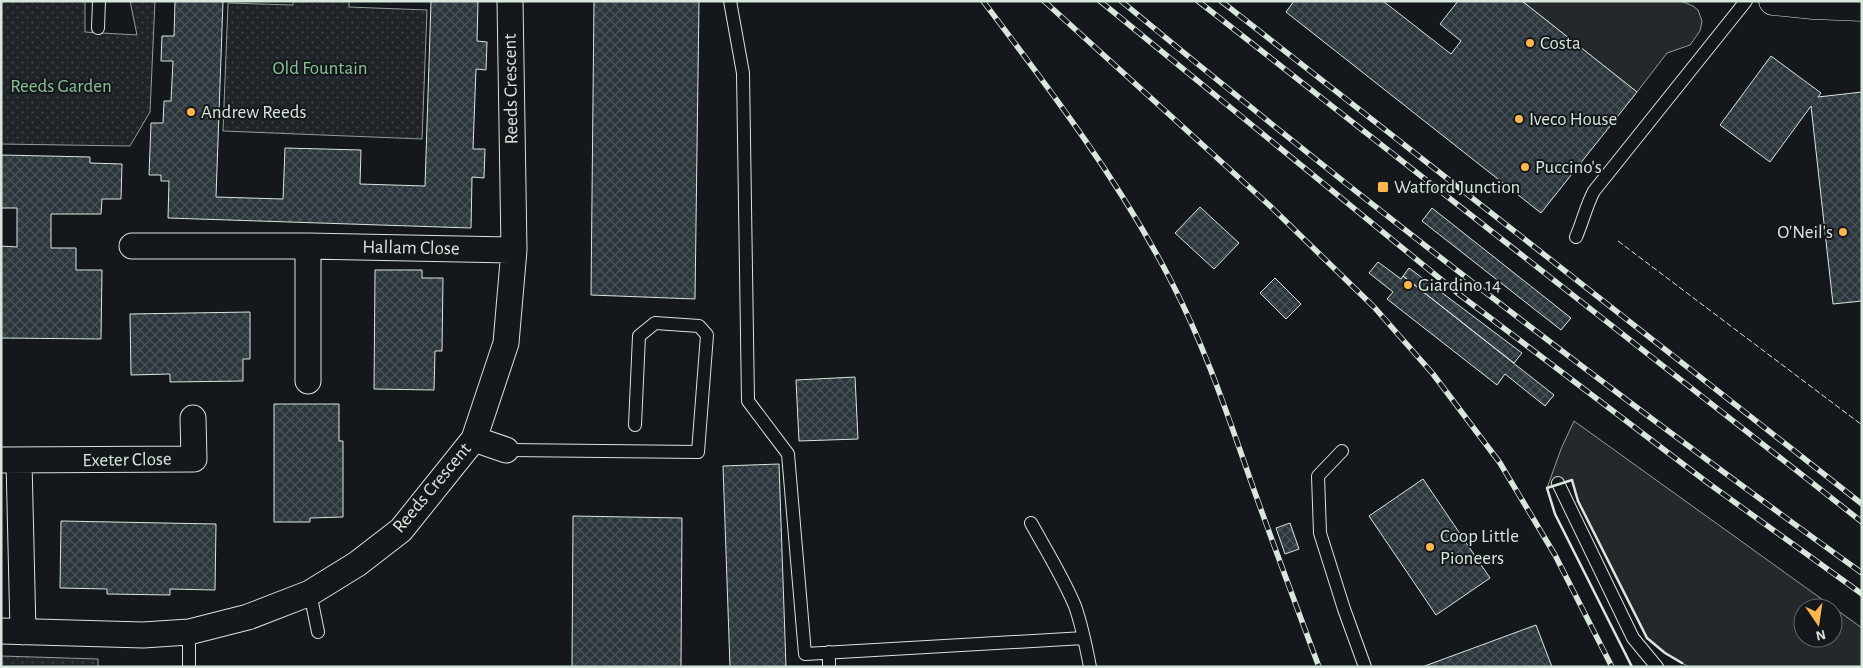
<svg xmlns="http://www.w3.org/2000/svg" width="1863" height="668" viewBox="0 0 1863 668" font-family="'Alegreya Sans',sans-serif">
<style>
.park{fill:url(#park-dots);stroke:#939e99}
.parking{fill:#24282b;stroke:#939e99;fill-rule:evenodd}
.building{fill:url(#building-cross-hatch);stroke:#d8e6dc}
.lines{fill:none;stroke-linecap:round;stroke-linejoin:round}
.lane-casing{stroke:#d8e6dc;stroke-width:14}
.street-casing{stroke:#d8e6dc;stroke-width:27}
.secondary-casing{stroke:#d8e6dc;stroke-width:29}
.lane{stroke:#14181c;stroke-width:12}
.street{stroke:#14181c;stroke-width:25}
.secondary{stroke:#14181c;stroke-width:28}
.rail-casing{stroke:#d8e6dc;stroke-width:5.5}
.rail{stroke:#14181c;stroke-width:4;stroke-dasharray:11;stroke-linecap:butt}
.fence{stroke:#d8e6dc;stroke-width:1;stroke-dasharray:6 2.5;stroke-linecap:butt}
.wall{stroke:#d8e6dc;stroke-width:2.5}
.poi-dot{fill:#ffb74d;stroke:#14181c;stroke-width:2}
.labels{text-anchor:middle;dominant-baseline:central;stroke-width:4;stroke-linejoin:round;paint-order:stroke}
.poi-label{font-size:19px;fill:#d8e6dc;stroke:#14181c;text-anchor:start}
.park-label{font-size:19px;fill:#8ac095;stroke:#14181c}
.street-label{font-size:19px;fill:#d8e6dc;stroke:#14181c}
</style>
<defs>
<pattern id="park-dots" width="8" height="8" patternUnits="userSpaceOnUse" patternTransform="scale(1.25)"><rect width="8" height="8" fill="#202428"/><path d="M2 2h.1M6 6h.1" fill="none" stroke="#404447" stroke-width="1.8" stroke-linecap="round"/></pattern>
<pattern id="building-cross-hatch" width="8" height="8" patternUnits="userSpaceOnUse" patternTransform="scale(1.25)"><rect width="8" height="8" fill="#2c363c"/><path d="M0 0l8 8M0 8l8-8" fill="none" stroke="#4a5358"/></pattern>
</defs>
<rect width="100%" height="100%" fill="#14181c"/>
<!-- park -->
<path class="park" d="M 1,1 L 85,1 L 85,32 L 137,35 L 130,1 L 155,1 L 150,112 L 130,146 L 1,144 Z
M 293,1 L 349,1 L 349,7 L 427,10 L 422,139 L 223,131 L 228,3 L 293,5 Z
M 1,656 L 98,659 L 98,667 L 1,667 Z"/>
<!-- parking -->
<path class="parking" d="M 1522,1 L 1681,1 L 1693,6 L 1698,10 L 1702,21 L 1700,31 L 1690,45 L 1667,53 L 1637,92 Z
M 1574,421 L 1862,628 L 1862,667 L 1689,667 L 1665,653 L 1647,638 L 1578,501 L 1572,480 L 1547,488 L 1561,449 ZM 1803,608 L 1833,608 L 1833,638 L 1803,638 Z"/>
<!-- building -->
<path class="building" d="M 175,1 L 223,1 L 216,197 L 283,199 L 285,148 L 361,150 L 360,184 L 425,186 L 431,1 L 478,1 L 477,41 L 487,42 L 486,70 L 476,69 L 473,149 L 485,149 L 484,178 L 472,177 L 471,228 L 168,218 L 169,181 L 161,181 L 161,175 L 149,175 L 151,123 L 163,123 L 164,101 L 171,101 L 173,61 L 161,61 L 162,36 L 174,36 Z
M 594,1 L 699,1 L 695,299 L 591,295 Z
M 1294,1 L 1383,1 L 1451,54 L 1461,41 L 1440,24 L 1458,1 L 1522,1 L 1637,92 L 1541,213 L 1286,12 Z
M 1771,56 L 1821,93 L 1818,97 L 1862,92 L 1862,301 L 1833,304 L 1811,106 L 1770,162 L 1720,125 Z
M 1,155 L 90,157 L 90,163 L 122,164 L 121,199 L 102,199 L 101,214 L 51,214 L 51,248 L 76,248 L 76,270 L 102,270 L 101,339 L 1,338 L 1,246 L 17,247 L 17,208 L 1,208 Z
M 1200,207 L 1239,243 L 1214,269 L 1175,233 Z
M 1432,208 L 1571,318 L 1561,330 L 1422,221 Z
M 1378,262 L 1401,279 L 1403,276 L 1554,395 L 1545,406 L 1505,374 L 1497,385 L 1387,299 L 1393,292 L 1369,273 Z
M 1409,268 L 1522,353 L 1514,363 L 1403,276 Z
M 375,270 L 422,270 L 422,278 L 443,278 L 442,351 L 435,351 L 434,390 L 374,389 Z
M 1275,278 L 1301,304 L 1286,319 L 1260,293 Z
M 250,312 L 250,359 L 243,359 L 243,381 L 170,382 L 170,374 L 131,375 L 130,314 Z
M 855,377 L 858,439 L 799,441 L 796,380 Z
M 274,404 L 339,404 L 339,441 L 343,441 L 343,517 L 310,518 L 310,522 L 274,522 Z
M 779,464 L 786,667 L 730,667 L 723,466 Z
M 1423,479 L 1490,578 L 1436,615 L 1369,516 Z
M 573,516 L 682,518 L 681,667 L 572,667 Z
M 61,521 L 216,524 L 215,590 L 170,589 L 170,595 L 107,594 L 107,589 L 60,588 Z
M 1290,523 L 1299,549 L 1285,554 L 1276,528 Z
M 1536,625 L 1552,667 L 1422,667 Z"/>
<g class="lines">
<defs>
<path id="lane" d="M 730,1 L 743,73 L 748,401 L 788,454 L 805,654 L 1084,638
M 98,28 L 99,1
M 1576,237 C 1583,221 1586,206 1594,191 L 1746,1
M 506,450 L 698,452 L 707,335 L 699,326 L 655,323 L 639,336 L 635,425
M 1342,451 L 1318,476 L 1320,533 L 1344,609 L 1365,667
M 1558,483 L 1633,638 L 1657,667
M 1031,523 C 1046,550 1063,577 1075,606 C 1082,626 1086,646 1090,667
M 310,593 L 318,632
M 189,632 L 189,667
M 829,652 L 829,667"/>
<path id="street" d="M 132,246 L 308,246 L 514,250
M 308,246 L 308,381
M 474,439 L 506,450
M 1,460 L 194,459 L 193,418
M 19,461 L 23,632
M 1,631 L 143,635 L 189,632 L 248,617 L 310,593 L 357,564 L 401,530 L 474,439 L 506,343 L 514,250 L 510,1"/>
<path id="secondary" d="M 1773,1 L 1813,5 L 1862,7"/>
</defs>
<!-- lane casing -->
<use href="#lane" class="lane-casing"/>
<!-- street casing -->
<use href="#street" class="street-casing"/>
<!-- secondary casing -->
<use href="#secondary" class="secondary-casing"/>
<!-- lane -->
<use href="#lane" class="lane"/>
<!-- street -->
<use href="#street" class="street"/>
<!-- secondary -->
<use href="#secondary" class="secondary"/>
<defs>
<path id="rail" d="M 983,1 C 1051,91 1118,179 1170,279 C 1205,346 1229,419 1254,490 C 1275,549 1297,608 1319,667
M 1044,1 L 1269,205 L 1374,307 L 1433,374 L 1500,463 L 1555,555 L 1612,667
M 1100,1 L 1460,295 L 1708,483 L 1862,594
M 1121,1 C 1361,200 1608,390 1862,573
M 1198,1 L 1862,522
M 1221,1 L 1862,504"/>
</defs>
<!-- rail casing -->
<use href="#rail" class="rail-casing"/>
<!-- rail -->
<use href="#rail" class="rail"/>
<!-- fence -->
<path class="fence" d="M 1618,241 L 1862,425"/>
<!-- wall -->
<path class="wall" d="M 1632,667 L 1555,514 L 1547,488 L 1572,480 L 1578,501 L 1647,638 L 1665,653 L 1682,663"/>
</g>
<!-- markers -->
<g class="poi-dot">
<circle cx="1530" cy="43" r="5"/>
<circle cx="191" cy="112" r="5"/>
<circle cx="1519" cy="119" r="5"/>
<circle cx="1525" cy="167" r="5"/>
<rect x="1377" y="181" width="12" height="12" rx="2.5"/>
<circle cx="1843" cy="232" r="5"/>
<circle cx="1408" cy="285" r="5"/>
<circle cx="1430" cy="547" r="5"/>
</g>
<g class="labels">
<!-- poi labels -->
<g class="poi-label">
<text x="1540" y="43">Costa</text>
<text x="201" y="112">Andrew Reeds</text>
<text x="1529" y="119">Iveco House</text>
<text x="1535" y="167">Puccino's</text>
<text x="1394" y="187">Watford Junction</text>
<text x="1833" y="232" text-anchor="end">O'Neil's</text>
<text x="1418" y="285">Giardino 14</text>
<text x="1440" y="536">Coop Little<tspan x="1440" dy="22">Pioneers</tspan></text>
</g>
<!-- park labels -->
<g class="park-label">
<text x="320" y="68">Old Fountain</text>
<text x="61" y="86">Reeds Garden</text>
</g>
<!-- street labels -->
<g class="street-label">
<text transform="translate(511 89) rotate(-91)">Reeds Crescent</text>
<text transform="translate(411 248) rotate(1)">Hallam Close</text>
<text transform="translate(127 460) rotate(-1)">Exeter Close</text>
<text transform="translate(432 488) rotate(-50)">Reeds Crescent</text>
</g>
</g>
<!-- border -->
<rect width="1863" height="668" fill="none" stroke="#d8e6dc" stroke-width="5"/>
<!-- north arrow -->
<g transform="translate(1818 623) rotate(167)"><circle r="24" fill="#14181c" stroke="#626a69"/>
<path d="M0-4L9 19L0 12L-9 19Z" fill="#ffb74d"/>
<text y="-8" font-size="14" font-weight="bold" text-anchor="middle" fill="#d8e6dc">N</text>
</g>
</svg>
